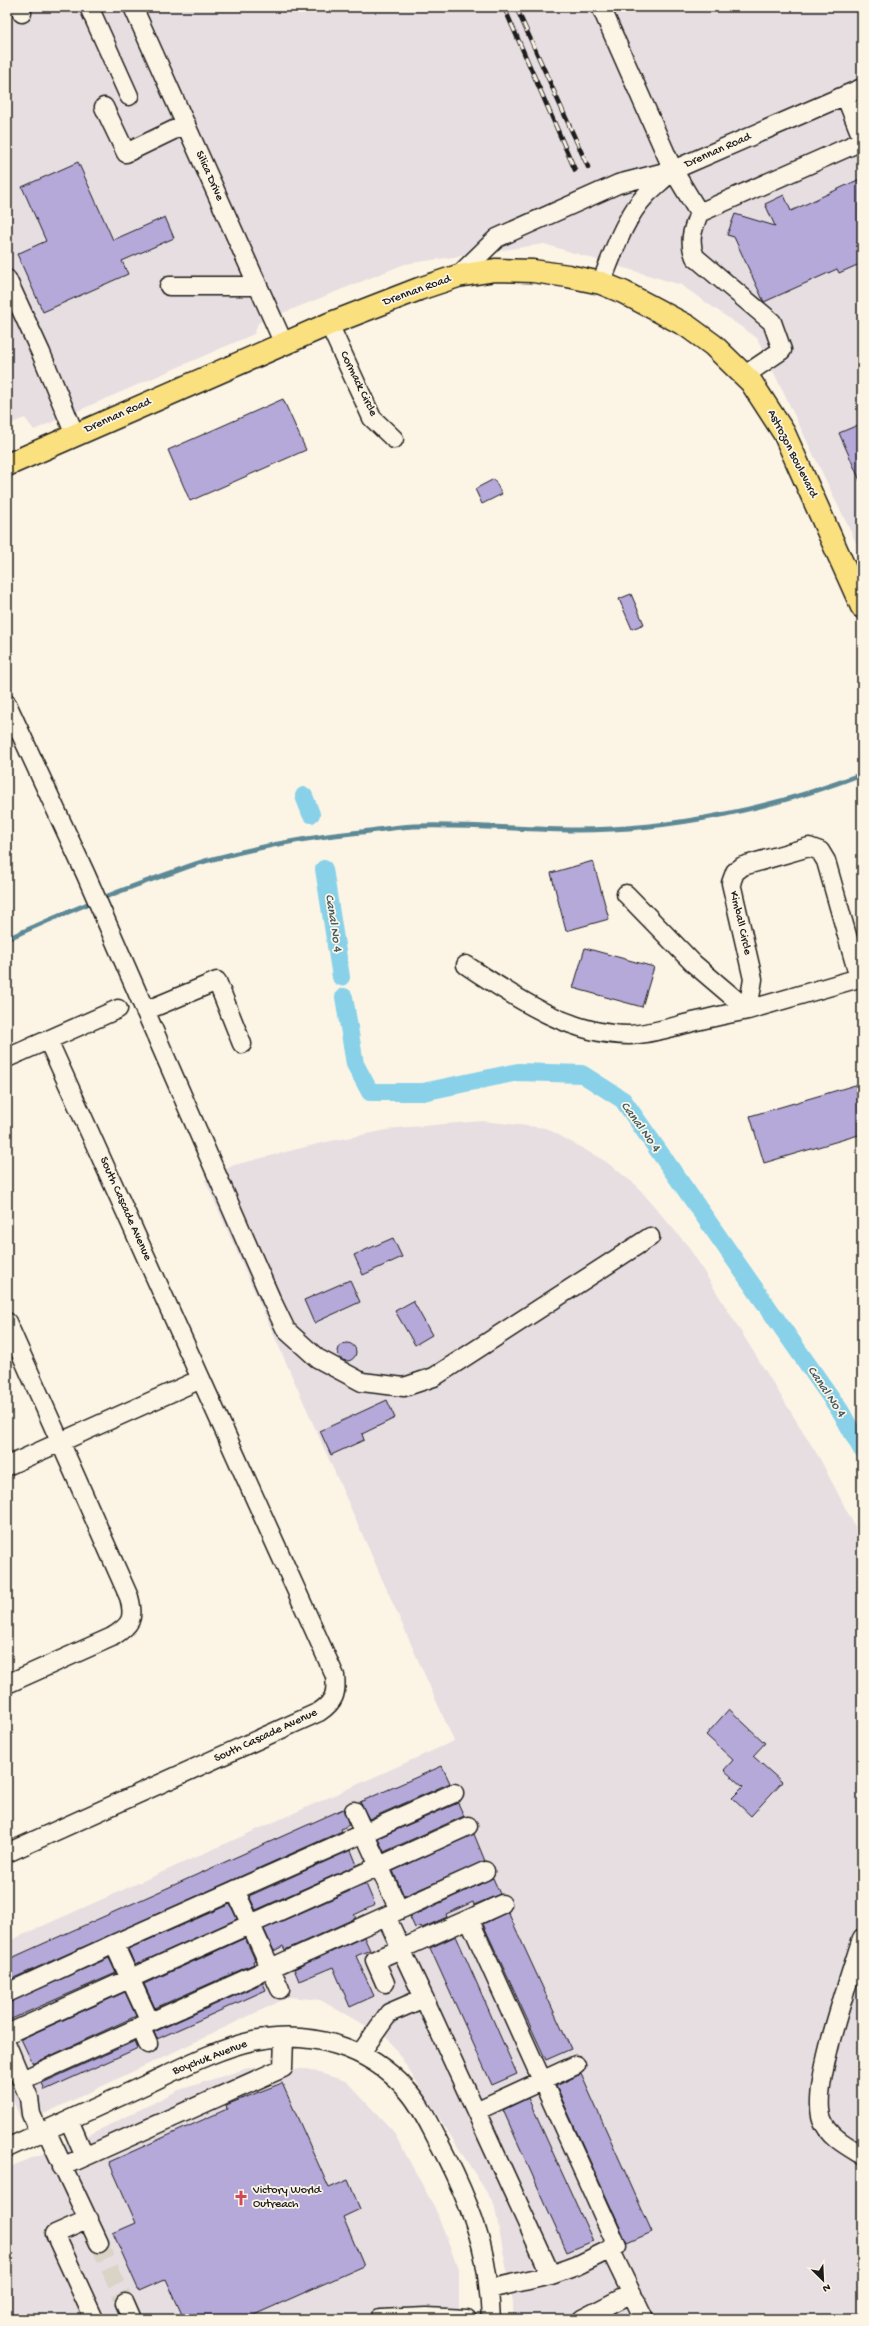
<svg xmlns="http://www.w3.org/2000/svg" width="869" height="2326" viewBox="0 0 869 2326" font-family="'Gochi Hand',sans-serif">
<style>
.built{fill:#e7dee2}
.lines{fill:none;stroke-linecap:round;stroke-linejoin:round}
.stream{stroke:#5d8997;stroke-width:5}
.canal{stroke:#88d1e9;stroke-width:18}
.building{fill:#b5a9da;stroke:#1c1c1c}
.minor-tunnel{stroke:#dad4c7;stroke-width:18;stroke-dasharray:18 9;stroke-linecap:butt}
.minor-casing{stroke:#1c1c1c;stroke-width:21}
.major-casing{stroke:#1c1c1c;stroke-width:25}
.minor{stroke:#fcf5e5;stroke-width:18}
.major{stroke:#fbe080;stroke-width:22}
.rail-casing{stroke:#1c1c1c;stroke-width:4.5}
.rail{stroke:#fcf5e5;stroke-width:3;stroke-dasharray:9;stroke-linecap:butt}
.labels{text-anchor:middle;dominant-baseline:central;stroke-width:3.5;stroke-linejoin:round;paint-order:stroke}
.street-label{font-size:12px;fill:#1c1c1c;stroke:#fcf5e5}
.poi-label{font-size:12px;fill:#1c1c1c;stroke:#fcf5e5;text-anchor:start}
.water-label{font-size:13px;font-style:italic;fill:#425b64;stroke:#fcf5e5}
</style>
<rect width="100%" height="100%" fill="#fcf5e5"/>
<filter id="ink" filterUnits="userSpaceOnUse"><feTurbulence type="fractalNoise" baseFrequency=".025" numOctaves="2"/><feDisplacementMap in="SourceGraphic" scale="8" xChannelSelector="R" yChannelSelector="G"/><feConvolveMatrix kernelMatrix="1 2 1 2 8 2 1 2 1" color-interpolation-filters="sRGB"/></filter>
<g filter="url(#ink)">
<!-- built -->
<path class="built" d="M 7,7 L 862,7 L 862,555 L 757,338 L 681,285 L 544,244 L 405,264 L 258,323 L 254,334 L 34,430 L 25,418 L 7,425 Z
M 482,1121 L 546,1128 L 605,1161 L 636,1185 L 688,1246 L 820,1459 L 862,1540 L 862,2319 L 513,2319 L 513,2302 L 494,2204 L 389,2039 L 320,2000 L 289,1997 L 23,2124 L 7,2087 L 7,1942 L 454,1741 L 205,1180 L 234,1165 L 321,1143 L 397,1128 Z
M 248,2068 L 307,2069 L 346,2081 L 393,2131 L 435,2208 L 459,2271 L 459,2319 L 7,2319 L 7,2168 L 89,2135 L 179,2090 Z"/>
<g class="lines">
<!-- stream -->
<path class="stream" d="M 7,939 C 57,916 107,895 159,877 C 177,871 195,863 213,859 C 261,846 311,837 361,832 C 378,830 396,827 414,826 C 468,824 523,830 577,830 C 671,830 775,808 862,774"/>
<!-- canal -->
<path class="canal" d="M 304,796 L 311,814
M 324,869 L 341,977
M 344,997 L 355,1064 L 370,1092 L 423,1092 L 518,1072 L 582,1074 L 623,1100 L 841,1412 L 862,1450"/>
</g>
<!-- building -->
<path class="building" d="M 78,162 L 113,240 L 165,217 L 174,238 L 122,261 L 128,274 L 43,312 L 17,254 L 46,241 L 22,187 Z
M 862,178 L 862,263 L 839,273 L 837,269 L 764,302 L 734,237 L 727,235 L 735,214 L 775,226 L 765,204 L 784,195 L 791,211 Z
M 283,399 L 306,450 L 190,501 L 168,450 Z
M 858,425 L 862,434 L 862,485 L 839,433 Z
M 494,479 L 502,494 L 482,504 L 475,489 Z
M 631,594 L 644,624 L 632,629 L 619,599 Z
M 593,861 L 609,919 L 566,931 L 551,873 Z
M 585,948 L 654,967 L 642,1007 L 573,988 Z
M 862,1083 L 862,1134 L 764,1163 L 750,1116 Z
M 393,1238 L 402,1257 L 363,1275 L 354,1255 Z
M 350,1280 L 360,1302 L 314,1323 L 304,1300 Z
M 413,1301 L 432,1335 L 415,1345 L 395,1311 Z
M338 1352a9 9 0 1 1 18 0a9 9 0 1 1-18 0Z
M 387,1400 L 395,1418 L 362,1434 L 364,1440 L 331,1455 L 320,1431 Z
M 729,1709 L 765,1743 L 753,1756 L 782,1782 L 751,1816 L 732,1798 L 743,1787 L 724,1770 L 733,1760 L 706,1735 Z
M 442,1766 L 450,1783 L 369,1819 L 360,1802 Z
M 458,1803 L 464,1816 L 384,1852 L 378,1838 Z
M 343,1809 L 349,1825 L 341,1829 L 342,1831 L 7,1981 L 7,1960 Z
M 474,1834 L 485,1861 L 404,1896 L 393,1871 Z
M 351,1850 L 357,1865 L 256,1910 L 249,1896 Z
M 493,1878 L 500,1894 L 474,1905 L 473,1902 L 446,1914 L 447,1917 L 422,1928 L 421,1926 L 415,1928 L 410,1917 Z
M 366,1884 L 375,1905 L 354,1915 L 356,1918 L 285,1950 L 283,1946 L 274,1951 L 264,1929 Z
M 230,1904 L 237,1919 L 135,1965 L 128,1949 Z
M 508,1912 L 571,2049 L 546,2060 L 483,1924 Z
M 456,1936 L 517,2074 L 492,2085 L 430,1948 Z
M 364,1937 L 370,1950 L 356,1956 L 374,1996 L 350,2007 L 333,1967 L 299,1981 L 294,1969 Z
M 245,1938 L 255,1960 L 253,1961 L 254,1964 L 155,2008 L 144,1984 Z
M 109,1958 L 116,1973 L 7,2021 L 7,2003 Z
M 263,1983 L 266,1990 L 157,2039 L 154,2032 Z
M 125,1992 L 136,2016 L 33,2064 L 21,2039 Z
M 135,2041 L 138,2048 L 45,2090 L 42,2083 Z
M 581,2074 L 652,2232 L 627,2243 L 556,2086 Z
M 282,2083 L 329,2188 L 348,2180 L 360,2209 L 343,2217 L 364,2266 L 245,2319 L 184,2319 L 166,2279 L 139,2291 L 113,2233 L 136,2223 L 109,2162 L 227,2109 L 226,2105 Z
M 528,2098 L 593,2241 L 567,2252 L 503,2110 Z"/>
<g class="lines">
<!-- minor-tunnel -->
<path class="minor-tunnel" d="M 99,2243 L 125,2303"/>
<defs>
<path id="minor" d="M 20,7 L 22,13
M 89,7 L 129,96
M 133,7 L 284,344
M 601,7 L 673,170 L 699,213 C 693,229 688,240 695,257 L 772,322 L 782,350 L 745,375
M 845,95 L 862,138
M 104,107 L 126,153 L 186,124
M 699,213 L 862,141
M 458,276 L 497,238 L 618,184 L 673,170 L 862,88
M 7,279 L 41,353 L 75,435
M 601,283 C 613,254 624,218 646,195 C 654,187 663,180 671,172
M 169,286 L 258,286
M 329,324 L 372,418 L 394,439
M 7,704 L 86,875 L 271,1299 L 286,1330 L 317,1358 L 362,1382 L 404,1387 L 434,1377 L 650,1237
M 626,894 L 694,964 L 748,1010
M 466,965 C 515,997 569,1035 629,1035 C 649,1034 669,1028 689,1023 C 708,1018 728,1014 748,1010
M 859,978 L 826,861 L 820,851 L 809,847 L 743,866 L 735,872 L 731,883 L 753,979 L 748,1010 L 859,978 L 862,977
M 145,1011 L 217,981 L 242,1044
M 7,1058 L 118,1009
M 7,1322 L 129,1597 C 135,1619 131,1625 112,1637 L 7,1684
M 7,1466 L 201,1379
M 354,1811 L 399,1910
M 7,1853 L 319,1712 C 334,1702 337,1694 335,1676 L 48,1040
M 235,1890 L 280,1989
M 502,1904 L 469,1919 L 617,2246 L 576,2266 L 551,2275
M 862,1938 C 851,1974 810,2088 822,2119 C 828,2136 847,2146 862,2155
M 385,1983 L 375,1960 L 401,1949 L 386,1916 L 485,1871
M 7,1993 L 114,1944
M 424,1998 L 401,1949 L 469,1919
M 150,2022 L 114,1944 L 454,1793
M 140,2026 L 148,2044
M 7,2034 L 468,1826
M 7,2045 L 29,2098 L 31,2114 L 39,2133
M 360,2054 L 389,2013 L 424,1998 L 551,2275 L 489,2289
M 22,2080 L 386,1916
M 476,2111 L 576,2065
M 69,2120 L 85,2157
M 46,2130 L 99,2243
M 7,2148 C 53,2127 99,2106 145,2085 C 179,2069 216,2049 253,2041 C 310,2030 368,2046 407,2090 C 420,2104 428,2122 437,2139 C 456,2175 476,2217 484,2257 C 488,2278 490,2298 491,2319
M 62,2167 L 283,2068 L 284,2038
M 89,2219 L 55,2234 L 94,2319
M 610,2249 L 644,2319
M 125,2303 L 132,2319
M 380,2319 L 426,2317 L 467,2319
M 582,2319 L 632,2293"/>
<path id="major" d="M 7,465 L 329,324 L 419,289 L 458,276 L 495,270 L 533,271 L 568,276 L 601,283 L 623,292 L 687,326 L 713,345 L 751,382 L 784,433 L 862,607"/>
</defs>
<!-- minor casing -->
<use href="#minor" class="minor-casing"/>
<!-- major casing -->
<use href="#major" class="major-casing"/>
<!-- minor -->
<use href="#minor" class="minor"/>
<!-- major -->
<use href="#major" class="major"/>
<defs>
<path id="rail" d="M 504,7 L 575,170
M 516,7 L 588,167"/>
</defs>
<!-- rail casing -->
<use href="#rail" class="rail-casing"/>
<!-- rail -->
<use href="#rail" class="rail"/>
</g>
</g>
<!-- icons -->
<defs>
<symbol id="church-bare" viewBox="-9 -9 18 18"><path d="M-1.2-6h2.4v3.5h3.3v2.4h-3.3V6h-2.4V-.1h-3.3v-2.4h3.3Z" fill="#d1495b" stroke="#fcf5e5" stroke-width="2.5" paint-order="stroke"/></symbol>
</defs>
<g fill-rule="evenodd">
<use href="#church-bare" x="230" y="2187" width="22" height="22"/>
</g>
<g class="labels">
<!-- street labels -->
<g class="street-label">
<text transform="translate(718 151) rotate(-24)">Drennan Road</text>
<text transform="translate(209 176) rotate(66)">Silica Drive</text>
<text transform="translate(417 291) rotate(-20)">Drennan Road</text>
<text transform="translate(358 384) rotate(64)">Cormack Circle</text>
<text transform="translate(118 416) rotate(-24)">Drennan Road</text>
<text transform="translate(792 454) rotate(63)">Astrozon Boulevard</text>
<text transform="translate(740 923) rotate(77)">Kimball Circle</text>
<text transform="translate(125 1209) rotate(66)">South Cascade Avenue</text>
<text transform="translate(266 1736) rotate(-25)">South Cascade Avenue</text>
<text transform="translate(210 2058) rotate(-21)">Boychuk Avenue</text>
</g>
<!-- poi labels -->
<g class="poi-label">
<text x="253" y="2191">Victory World<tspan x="253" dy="14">Outreach</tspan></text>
</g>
<!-- water labels -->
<g class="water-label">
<text transform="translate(333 923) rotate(81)">Canal No 4</text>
<text transform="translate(640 1127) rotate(54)">Canal No 4</text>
<text transform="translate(826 1392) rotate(56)">Canal No 4</text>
</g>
</g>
<!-- margin -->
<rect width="869" height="2326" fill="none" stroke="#fcf5e5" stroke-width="24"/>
<rect x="12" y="12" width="845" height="2302" fill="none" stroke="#1c1c1c" stroke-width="1.5" filter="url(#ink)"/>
<!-- north arrow -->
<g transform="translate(823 2280) rotate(156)" stroke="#fcf5e5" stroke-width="3" paint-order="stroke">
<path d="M0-3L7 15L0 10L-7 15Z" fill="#1c1c1c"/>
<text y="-6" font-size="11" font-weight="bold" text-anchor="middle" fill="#1c1c1c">N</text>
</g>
</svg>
